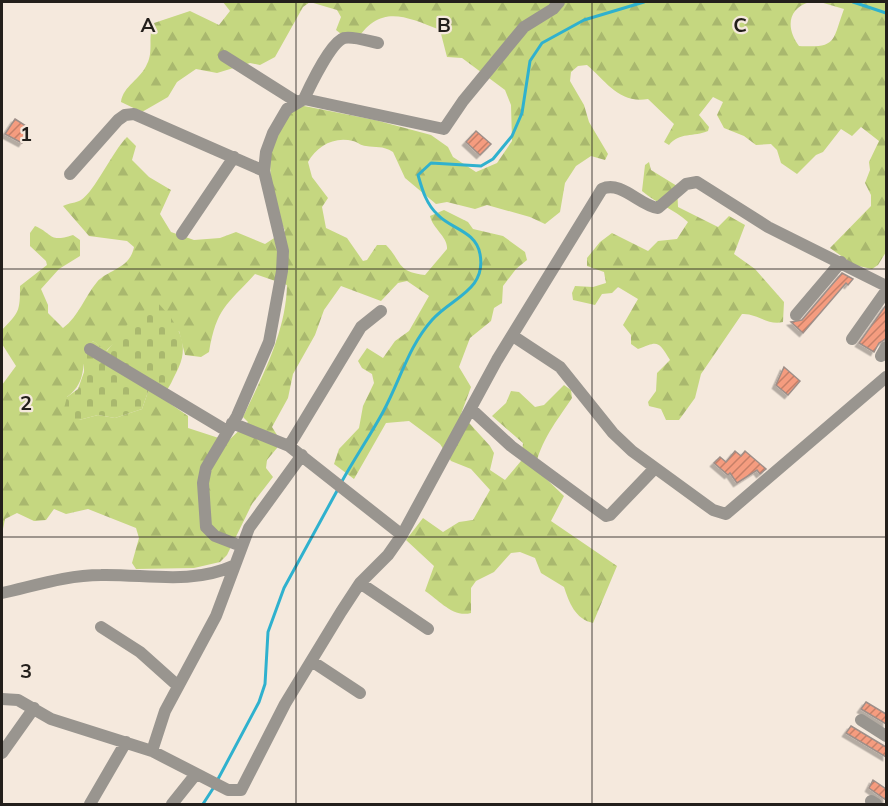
<svg xmlns="http://www.w3.org/2000/svg" width="888" height="806" viewBox="0 0 888 806" font-family="Mulish,sans-serif">
<style>
.forest{fill:url(#forest-firs);fill-rule:evenodd}
.cemetery{fill:url(#cemetery-stones)}
.lines{fill:none;stroke-linecap:round;stroke-linejoin:round}
.stream{stroke:#2fb1ce;stroke-width:3}
.building{fill:url(#building-hatch);stroke:#9e8f89;stroke-width:1.5;filter:url(#shadow)}
.street{stroke:#99958f;stroke-width:12}
.grid{fill:none;stroke:#231f1b;stroke-width:1.5;stroke-opacity:0.55}
.grid-label{font-size:20px;text-anchor:middle;font-weight:bold;fill:#231f1b;stroke:#f5e9dd;stroke-width:4.5;stroke-linejoin:round;paint-order:stroke}
</style>
<defs>
<pattern id="forest-firs" width="22" height="20" patternUnits="userSpaceOnUse" patternTransform="scale(1.5)"><rect width="22" height="20" fill="#c5d780"/><path d="M5 1l3.5 6h-7zM16 11l3.5 6h-7z" fill="#a9b86e"/></pattern>
<pattern id="cemetery-stones" width="16" height="16" patternUnits="userSpaceOnUse" patternTransform="scale(1.5)"><rect width="16" height="16" fill="#c5d780"/><path d="M2 7V4a2 2 0 0 1 4 0v3zM10 15v-3a2 2 0 0 1 4 0v3z" fill="#a9b86e"/></pattern>
<pattern id="building-hatch" width="6" height="6" patternUnits="userSpaceOnUse" patternTransform="scale(1.5)"><rect width="6" height="6" fill="#f59c7f"/><path d="M-1 1l2-2M0 6l6-6M5 7l2-2" fill="none" stroke="#c67f67"/></pattern>
<filter id="shadow"><feDropShadow dx="-3.5" dy="3.5" stdDeviation="0" flood-color="#0004"/></filter>
</defs>
<rect width="100%" height="100%" fill="#f5e9dd"/>
<!-- forest -->
<path class="forest" d="M 223,2 L 810,2 C 787,8 786,29 799,46 C 837,48 832,42 844,9 L 820,2 L 886,2 L 886,252 L 878,265 L 872,269 L 854,265 L 830,248 L 871,206 L 871,195 L 865,183 L 870,170 L 869,162 L 879,141 L 861,127 L 852,136 L 841,129 L 823,152 L 816,155 L 797,174 L 781,163 L 777,150 L 771,144 L 756,145 L 744,136 L 724,128 L 717,115 L 723,102 L 713,97 L 699,115 L 709,127 L 708,131 C 694,137 679,132 669,145 L 664,142 L 674,124 L 648,99 C 619,104 606,81 587,65 L 578,66 L 571,72 L 570,81 L 584,105 L 589,122 L 608,154 L 605,160 L 591,156 L 576,166 L 565,183 L 560,212 L 545,224 L 530,217 L 487,205 L 475,209 L 447,202 L 436,204 L 405,178 L 393,152 C 382,145 376,148 366,146 C 361,146 358,142 353,141 C 334,136 317,146 308,162 L 312,177 L 328,198 L 322,207 L 326,228 L 347,238 L 363,261 L 367,260 L 377,245 L 386,245 C 402,261 396,272 425,275 L 447,249 C 448,237 433,229 430,216 L 444,210 L 468,222 L 473,229 L 503,236 L 525,252 L 527,260 L 516,269 L 503,286 L 502,303 L 494,308 L 491,321 L 470,338 L 459,367 L 471,387 L 461,414 L 490,446 L 494,453 L 490,470 L 505,480 L 521,461 L 523,443 L 492,416 L 506,403 L 511,391 L 519,392 L 535,407 L 544,405 L 564,385 L 571,390 L 572,398 C 556,422 541,440 535,468 L 564,496 L 551,521 L 617,566 L 593,623 C 575,619 569,602 564,587 L 541,573 L 535,558 L 520,552 L 511,553 L 494,572 L 476,581 L 471,588 L 471,613 C 453,618 439,600 425,591 L 434,566 L 406,540 L 423,518 L 443,532 L 459,522 L 473,520 L 490,490 L 471,469 L 451,461 L 440,444 L 409,421 L 386,423 L 354,479 L 334,464 L 339,449 L 359,428 L 363,406 L 374,383 L 372,374 L 362,368 L 358,361 L 367,348 L 383,358 L 395,341 L 409,331 L 429,296 L 407,281 L 398,283 L 381,301 L 341,286 L 324,310 L 315,335 L 293,374 L 288,398 L 272,427 L 277,435 L 277,448 L 267,460 L 266,468 L 273,477 L 252,504 L 227,555 L 220,562 L 194,568 L 136,569 L 132,563 L 139,538 L 136,528 L 88,509 L 66,514 L 54,509 L 46,520 L 34,521 L 17,513 L 5,519 L 2,534 L 2,385 L 16,366 L 2,344 L 2,330 C 19,312 20,312 20,286 L 47,265 L 46,261 L 30,246 L 30,233 L 35,226 C 54,234 48,243 73,235 L 80,240 L 80,256 L 59,269 L 41,289 L 48,305 L 48,313 L 63,328 C 79,316 85,296 97,282 C 107,270 130,269 134,247 L 127,241 L 89,236 L 63,206 C 69,203 76,203 81,200 C 95,191 112,152 127,137 L 136,146 L 132,160 L 149,177 L 171,190 L 160,214 L 171,232 L 194,240 L 220,238 L 236,232 L 265,244 L 285,231 C 268,191 258,133 299,105 L 375,120 L 431,135 L 448,147 L 453,157 L 476,172 L 497,163 L 512,141 L 511,105 L 505,90 L 462,58 L 447,57 L 440,30 C 402,15 379,4 354,44 L 336,30 L 341,17 L 337,10 L 310,2 L 303,7 L 275,57 L 260,65 L 250,63 L 217,73 L 196,69 L 177,82 L 168,97 L 142,112 L 121,102 C 123,86 141,79 147,64 C 154,51 147,35 154,23 L 190,11 L 219,25 L 230,11 ZM 255,274 L 287,285 C 286,332 262,377 243,417 L 248,422 L 228,441 L 188,428 L 188,416 L 149,389 L 142,409 L 115,418 L 98,415 L 79,420 L 67,397 C 91,379 77,362 93,341 L 106,351 L 121,336 L 179,331 L 185,355 L 201,357 L 209,352 C 217,307 226,306 255,274 Z
M 649,162 L 651,170 L 677,186 L 678,207 L 718,227 L 729,216 L 745,225 L 734,254 L 755,269 L 784,302 L 783,322 C 768,326 757,313 742,314 L 701,374 L 695,398 L 679,420 L 666,420 L 661,409 L 649,406 L 648,402 L 656,391 L 657,373 L 670,360 C 658,340 658,341 638,349 L 631,344 L 631,335 L 623,325 L 638,299 L 618,287 L 612,293 L 602,294 L 595,305 L 573,300 L 572,293 L 575,286 L 593,287 L 606,283 L 604,272 L 587,266 L 587,258 L 600,242 L 612,233 L 648,251 L 658,241 L 677,239 L 688,222 C 674,209 657,204 642,191 L 645,165 Z"/>
<!-- cemetery -->
<path class="cemetery" d="M 158,303 C 178,324 192,345 176,373 C 171,383 169,389 161,397 L 149,389 L 142,409 L 115,418 L 98,415 L 79,420 L 62,416 L 67,397 L 78,389 L 84,372 L 84,352 L 93,341 L 107,351 L 134,316 Z"/>
<g class="lines">
<!-- stream -->
<path class="stream" d="M 853,2 L 886,13
M 341,483 C 354,459 370,436 383,412 C 400,381 408,347 432,320 C 451,298 487,290 480,254 C 476,231 451,229 438,215 C 426,204 422,189 418,175 L 431,163 L 481,166 L 493,159 L 512,136 L 522,113 L 530,61 L 542,43 L 584,20 L 644,2
M 217,781 L 259,702 L 265,684 L 268,632 L 284,588 L 338,489
M 203,804 L 214,787"/>
</g>
<!-- building -->
<path class="building" d="M 15,119 L 26,126 L 22,132 L 27,136 L 22,143 L 5,134 Z
M 476,131 L 491,144 L 480,155 L 466,142 Z
M 842,273 L 853,279 L 848,285 L 846,283 L 803,333 L 791,322 L 802,320 Z
M 886,305 L 886,339 L 879,343 L 874,352 L 859,343 Z
M 784,367 L 800,381 L 788,395 L 776,385 Z
M 735,451 L 741,456 L 745,451 L 766,469 L 760,474 L 757,470 L 737,483 L 730,473 L 728,475 L 714,463 L 720,457 L 726,462 Z
M 866,702 L 886,714 L 886,724 L 861,709 Z
M 851,726 L 886,747 L 886,757 L 846,733 Z
M 873,780 L 886,789 L 886,800 L 869,788 Z"/>
<g class="lines">
<!-- street -->
<path class="street" d="M 224,56 L 297,102
M 304,99 C 310,86 331,42 344,38 C 353,36 368,41 378,43
M 70,174 L 118,120 L 125,115 L 134,114 L 264,171
M 182,234 L 234,157
M 796,315 L 841,262
M 513,336 L 560,367 L 613,433 L 632,451 L 713,510 L 726,514 L 886,377
M 852,339 L 886,291
M 90,349 L 227,431
M 881,356 L 886,347
M 471,409 L 511,446 L 606,516 L 610,515 L 655,468
M 232,423 L 289,446 L 402,535
M 289,446 L 361,327 L 381,311
M 241,546 L 215,536 L 206,527 L 203,483 L 206,468 L 237,416 L 269,342 L 282,271 L 283,251 L 264,171 L 266,152 L 273,133 L 287,109 L 304,99 L 444,129 L 463,101 L 524,27 L 553,9 L 559,2
M 360,583 L 428,629
M 2,593 C 34,586 67,575 101,575 C 146,574 191,585 233,566
M 101,627 L 140,652 L 178,686
M 313,662 L 360,693
M 2,699 L 18,700 L 51,719 L 152,751 L 228,790 L 241,790 L 285,704 L 341,612 L 360,583 L 388,555 L 402,535 L 497,360 L 602,189 C 621,180 640,206 658,208 L 686,184 L 697,182 L 768,227 L 886,286
M 861,720 L 886,736
M 152,751 L 165,711 L 216,616 L 249,528 L 302,455
M 2,753 L 34,708
M 871,801 L 876,804
M 90,804 L 126,742
M 172,804 L 196,774"/>
</g>
<!-- grid -->
<path class="grid" d="M 296,2 L 296,804M 592,2 L 592,804M 2,269 L 886,269M 2,537 L 886,537"/>
<g class="grid-label">
<text x="148" y="32">A</text>
<text x="444" y="32">B</text>
<text x="740" y="32">C</text>
<text x="26" y="141">1</text>
<text x="26" y="410">2</text>
<text x="26" y="678">3</text>
</g>
<!-- border -->
<rect width="888" height="806" fill="none" stroke="#231f1b" stroke-width="6"/>
</svg>
